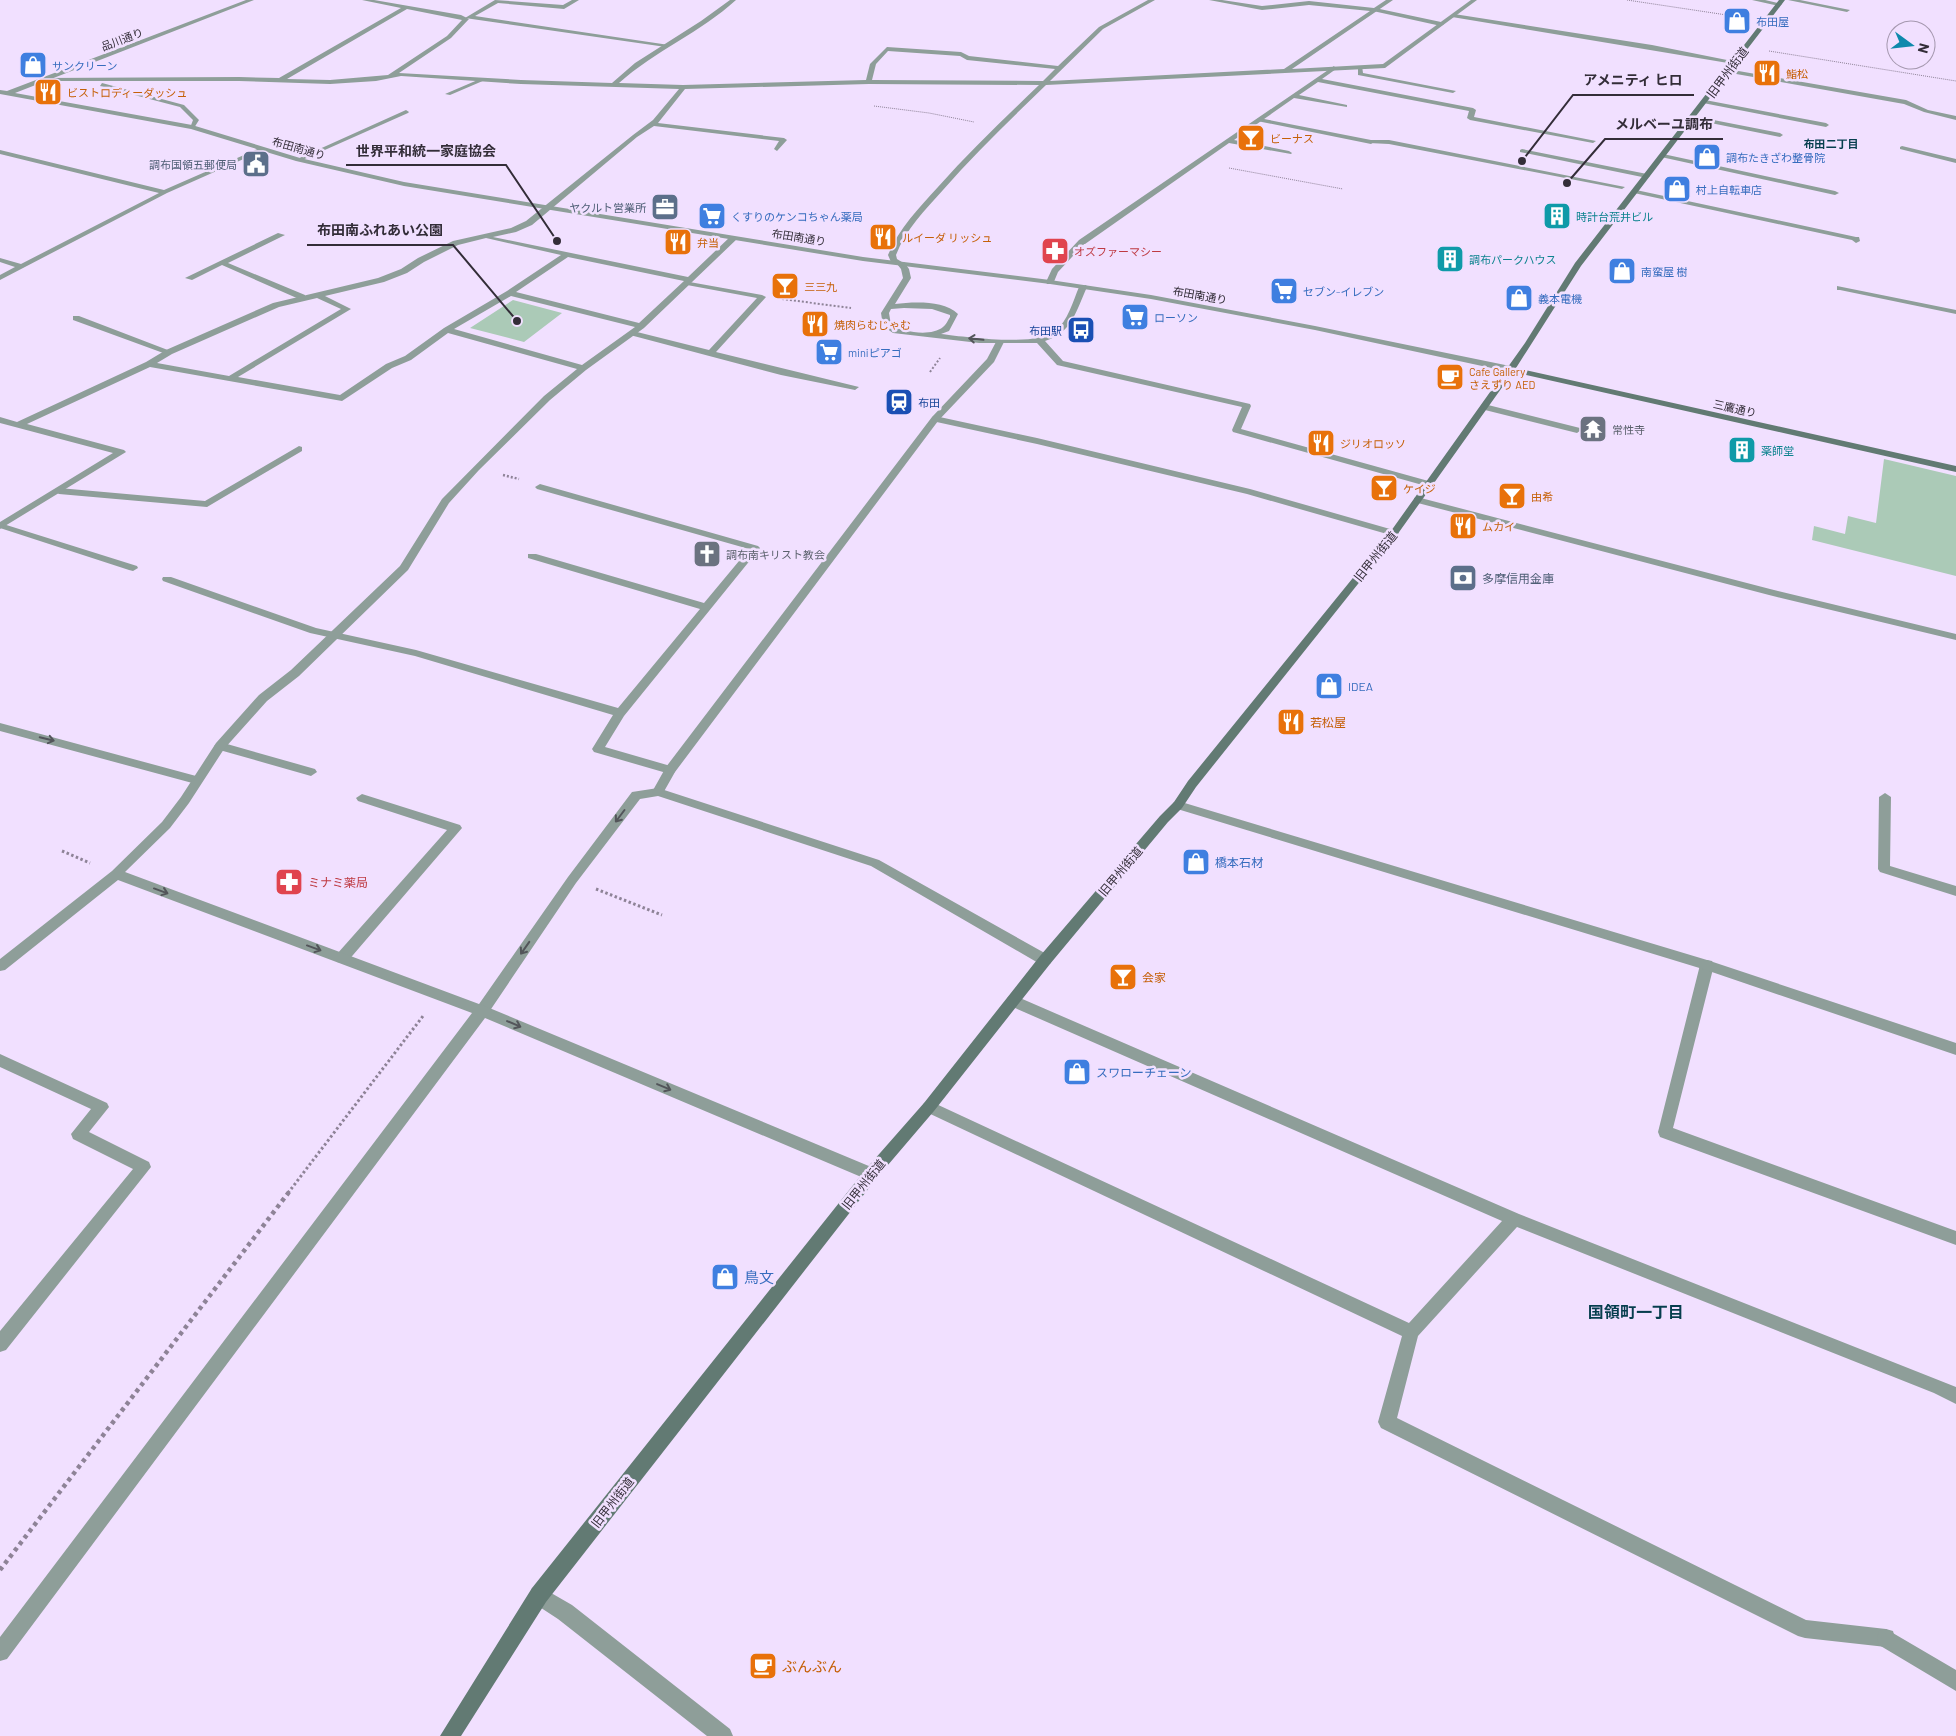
<svg xmlns="http://www.w3.org/2000/svg" width="1956" height="1736" viewBox="0 0 1956 1736" font-family="Barlow,'Noto Sans JP',sans-serif">
<style>
.green{fill:#abcab7}
.lines{fill:none;stroke-linecap:round;stroke-linejoin:round}
.path-far4{stroke:#8e8397;stroke-width:1;stroke-dasharray:1 1;stroke-linecap:butt}
.path-far3{stroke:#8e8397;stroke-width:2;stroke-dasharray:2 2;stroke-linecap:butt}
.path-far2{stroke:#8e8397;stroke-width:2.5;stroke-dasharray:2 2;stroke-linecap:butt}
.path-far1{stroke:#8e8397;stroke-width:3;stroke-dasharray:2.5 2.5;stroke-linecap:butt}
.path{stroke:#8e8397;stroke-width:4.5;stroke-dasharray:4 4;stroke-linecap:butt}
.service{fill:#8e9e99;fill-rule:evenodd}
.minor{fill:#8e9e99;fill-rule:evenodd}
.tertiary{fill:#8e9e99;fill-rule:evenodd}
.secondary{fill:#627a73;fill-rule:evenodd}
.oneway{stroke:#53555a}
.labels{text-anchor:middle;dominant-baseline:central;stroke-width:5;stroke-linejoin:round;paint-order:stroke}
.far-shop-label{font-size:11px;fill:#366cbe;stroke:#f1e0ff;text-anchor:start}
.far-street-label{font-size:11px;fill:#332d38;stroke:#f1e0ff}
.far-food-label{font-size:11px;fill:#c56008;stroke:#f1e0ff;text-anchor:start}
.far-neighbourhood-label{font-size:11px;font-weight:bold;fill:#063e4e;stroke:#f1e0ff}
.far-service-label{font-size:11px;fill:#4e5e75;stroke:#f1e0ff;text-anchor:end}
.far-culture-label{font-size:11px;fill:#0d838f;stroke:#f1e0ff;text-anchor:start}
.far-health-label{font-size:11px;fill:#be3a42;stroke:#f1e0ff;text-anchor:start}
.far-transit-label{font-size:11px;fill:#164399;stroke:#f1e0ff;text-anchor:end}
.far-worship-label{font-size:11px;fill:#5b616d;stroke:#f1e0ff;text-anchor:start}
.street-label{font-size:12px;fill:#332d38;stroke:#f1e0ff}
.service-label{font-size:12px;fill:#4e5e75;stroke:#f1e0ff;text-anchor:start}
.shop-label{font-size:12px;fill:#366cbe;stroke:#f1e0ff;text-anchor:start}
.food-label{font-size:12px;fill:#c56008;stroke:#f1e0ff;text-anchor:start}
.health-label{font-size:12px;fill:#be3a42;stroke:#f1e0ff;text-anchor:start}
.near-shop-label{font-size:15px;fill:#366cbe;stroke:#f1e0ff;text-anchor:start}
.near-food-label{font-size:15px;fill:#c56008;stroke:#f1e0ff;text-anchor:start}
.near-neighbourhood-label{font-size:16px;font-weight:bold;fill:#063e4e;stroke:#f1e0ff}
.leader{fill:none;stroke:#332d38;stroke-width:2}
.callout-dot{fill:#332d38;stroke:#f1e0ff;stroke-width:2}
.callout-label{font-size:14px;text-anchor:middle;font-weight:bold;fill:#332d38;stroke:#f1e0ff;stroke-width:5;stroke-linejoin:round;paint-order:stroke}
</style>
<rect width="100%" height="100%" fill="#f1e0ff"/>
<!-- green -->
<path class="green" d="M 513,300 L 562,313 L 524,342 L 470,328 Z
M 1884,459 L 1956,476 L 1956,576 L 1812,540 L 1814,526 L 1845,534 L 1848,516 L 1876,523 Z"/>
<g class="lines">
<!-- path-far4 -->
<path class="path-far4" d="M 1627,0 L 1740,17
M 1769,51 L 1956,81
M 874,106 L 929,113 L 974,122
M 1229,168 L 1343,189"/>
<!-- path-far3 -->
<path class="path-far3" d="M 782,299 L 851,308
M 930,372 L 940,358"/>
<!-- path-far2 -->
<path class="path-far2" d="M 503,475 L 519,479"/>
<!-- path-far1 -->
<path class="path-far1" d="M 62,851 L 90,863
M 596,889 L 662,915
M 288,1193 L 423,1016"/>
<!-- path -->
<path class="path" d="M 0,1570 L 289,1192"/>
<!-- service -->
<path class="service" d="M 495,0 L 563,5 L 572,0 L 579,0 L 564,9 L 498,3 L 475,16 L 669,45 L 666,47 L 465,18 Z
M 1752,0 L 1765,0 L 1782,4 L 1779,6 Z
M 1375,8 L 1441,22 L 1444,24 L 1441,26 L 1373,11 Z
M 1454,14 L 1652,45 L 1737,62 L 1734,64 L 1452,17 Z
M 1334,66 L 1336,69 L 1322,79 L 1473,108 L 1476,110 L 1474,117 L 1596,141 L 1593,143 L 1470,120 L 1467,118 L 1469,111 L 1318,82 L 1299,95 L 1347,105 L 1347,107 L 1294,98 L 1234,140 L 1289,151 L 1292,153 L 1291,154 L 1229,143 L 1085,244 L 1079,244 L 1079,240 Z
M 1358,66 L 1362,66 L 1363,73 L 1456,91 L 1453,93 L 1358,75 Z
M 1727,69 L 1906,100 L 1928,110 L 1956,116 L 1956,120 L 1924,112 L 1904,104 L 1725,72 Z
M 42,78 L 239,77 L 242,79 L 239,81 L 40,81 Z
M 480,79 L 485,80 L 450,95 L 445,94 Z
M 102,83 L 184,105 L 199,120 L 194,128 L 190,128 L 193,120 L 180,107 L 100,86 Z
M 1705,100 L 1826,123 L 1829,125 L 1826,127 L 1703,103 L 1702,102 Z
M 406,110 L 409,112 L 408,113 L 300,161 L 295,160 Z
M 1693,116 L 1780,133 L 1783,135 L 1780,137 L 1691,119 L 1691,117 Z
M 1371,140 L 1389,140 L 1625,187 L 1622,189 L 1389,144 L 1369,143 L 1369,141 Z
M 1902,146 L 1956,159 L 1956,163 L 1900,149 L 1900,147 Z
M 1522,149 L 1647,174 L 1650,176 L 1647,178 L 1520,152 L 1520,150 Z
M 1663,154 L 1835,191 L 1839,193 L 1835,195 L 1661,157 L 1661,155 Z
M 278,233 L 285,235 L 228,263 L 305,295 L 305,299 L 299,299 L 222,265 L 192,280 L 185,278 Z
M 898,262 L 904,262 L 909,269 L 911,278 L 895,304 C 914,302 943,300 958,314 L 949,331 L 941,334 C 966,337 1036,347 1055,331 C 1068,321 1073,301 1079,287 L 1086,285 L 1087,287 C 1076,311 1072,333 1045,341 L 1063,361 L 1250,404 L 1251,406 L 1241,429 L 1432,482 L 1434,484 L 1429,487 L 1426,486 L 1233,432 L 1232,430 L 1242,407 L 1057,365 L 1037,343 L 979,343 L 893,333 L 883,326 L 881,313 L 903,278 L 901,269 L 897,264 ZM 904,308 L 932,309 L 950,315 L 950,317 C 948,320 946,325 943,327 C 931,337 903,332 891,325 L 889,313 L 891,309 Z
M 684,281 L 762,295 L 766,297 L 716,352 L 859,387 L 855,390 L 781,375 L 630,335 L 629,333 L 633,331 L 709,350 L 757,298 L 687,285 L 684,285 Z
M 1837,286 L 1956,310 L 1956,314 L 1840,290 L 1837,290 Z
M 73,316 L 79,316 L 173,352 L 166,354 L 73,320 Z
M 1484,404 L 1580,428 L 1581,430 L 1577,433 L 1481,409 L 1481,405 Z
M 935,416 L 1037,438 L 1250,489 L 1397,531 L 1399,533 L 1394,536 L 1247,494 L 1037,444 L 932,421 L 932,417 Z
M 299,446 L 302,447 L 302,451 L 207,507 L 59,494 L 54,491 L 59,488 L 205,501 Z
M 540,484 L 758,546 L 760,548 L 624,716 L 605,747 L 674,767 L 676,770 L 674,773 L 670,774 L 594,752 L 592,749 L 613,715 L 415,656 L 310,633 L 163,581 L 162,579 L 163,577 L 171,577 L 316,628 L 416,650 L 618,708 L 700,609 L 528,558 L 528,554 L 536,554 L 704,603 L 749,549 L 537,489 L 535,487 Z
M 0,523 L 137,566 L 138,568 L 133,571 L 129,570 L 0,528 Z
M 0,723 L 196,776 L 202,780 L 196,784 L 0,731 Z
M 220,742 L 315,769 L 317,772 L 311,776 L 216,749 L 214,746 Z
M 658,788 L 879,860 L 1050,956 L 1052,960 L 1050,964 L 1045,965 L 1040,964 L 871,866 L 658,796 L 640,799 L 576,883 L 487,1015 L 482,1017 L 477,1015 L 475,1011 L 477,1007 L 568,877 L 632,792 Z
M 1885,793 L 1891,797 L 1890,866 L 1956,886 L 1956,896 L 1880,872 L 1878,869 L 1879,797 Z
M 362,794 L 460,825 L 462,828 L 347,962 L 342,963 L 337,962 L 335,958 L 337,954 L 447,830 L 358,801 L 356,798 Z
M 1707,960 L 1712,961 L 1714,965 L 1673,1128 L 1956,1231 L 1956,1245 L 1660,1137 L 1658,1132 L 1700,965 L 1702,961 Z
M 1013,995 L 1519,1214 L 1956,1387 L 1956,1404 L 1934,1393 L 1517,1227 L 1418,1336 L 1397,1418 L 1806,1620 L 1886,1629 L 1893,1631 L 1895,1638 L 1893,1645 L 1886,1647 L 1805,1638 L 1798,1636 L 1381,1428 L 1378,1422 L 1402,1336 L 924,1111 L 922,1107 L 924,1103 L 929,1101 L 934,1103 L 1409,1323 L 1502,1221 L 1008,1005 L 1006,1001 L 1008,997 Z
M 0,1054 L 107,1103 L 109,1107 L 89,1132 L 149,1162 L 151,1167 L 6,1350 L 0,1352 L 0,1331 L 133,1169 L 73,1139 L 71,1134 L 91,1109 L 0,1067 Z"/>
<!-- minor -->
<path class="minor" d="M 362,0 L 374,0 L 461,15 L 469,19 L 451,38 L 399,73 L 521,80 L 612,83 L 635,63 L 701,21 L 730,0 L 736,0 C 701,32 655,51 619,83 L 683,85 L 866,80 L 870,64 L 887,47 L 961,52 L 969,56 L 1058,66 L 1099,27 L 1148,0 L 1155,0 L 1103,29 L 1050,81 L 1284,69 L 1370,11 L 1309,5 L 1262,10 L 1209,0 L 1222,0 L 1262,6 L 1309,1 L 1374,8 L 1386,0 L 1393,0 L 1292,69 L 1383,64 L 1471,0 L 1477,0 L 1385,68 L 1046,85 C 1011,119 975,153 943,190 C 925,210 906,229 896,255 L 897,259 L 905,264 L 901,266 L 891,262 L 888,255 C 899,228 919,208 938,187 C 970,151 1005,118 1039,85 L 869,84 L 685,89 L 658,123 L 784,138 L 787,140 L 777,151 L 774,149 L 779,141 L 654,126 L 637,137 L 532,225 L 516,232 L 493,237 L 688,277 L 731,236 L 738,238 L 644,328 L 586,370 L 550,400 L 479,470 L 449,503 L 408,570 L 299,676 L 267,701 L 224,749 L 189,803 L 170,828 L 125,872 L 487,1007 L 876,1169 L 878,1174 L 876,1179 L 871,1181 L 866,1179 L 485,1018 L 7,1659 L 0,1661 L 0,1637 L 472,1013 L 118,880 L 5,970 L 0,971 L 0,959 L 112,871 L 162,822 L 181,797 L 216,743 L 259,695 L 291,670 L 400,566 L 442,499 L 544,396 L 577,369 L 448,333 L 411,360 L 392,368 L 342,401 L 150,367 L 27,424 L 124,450 L 126,452 L 0,529 L 0,522 L 113,453 L 0,423 L 0,417 L 17,422 L 146,362 L 166,350 L 273,303 L 378,278 L 401,269 L 418,258 L 453,241 L 511,228 L 526,221 L 633,135 L 653,120 L 679,89 L 521,84 L 401,76 L 376,81 L 330,84 L 239,81 L 236,79 L 239,77 L 279,78 L 401,8 ZM 407,9 L 462,20 L 447,36 L 388,75 L 330,80 L 287,79 ZM 888,51 L 960,56 L 967,60 L 1055,69 L 1043,81 L 872,80 L 876,64 ZM 486,238 L 561,255 L 507,291 L 444,328 L 405,356 L 386,364 L 340,395 L 238,377 L 351,309 L 325,296 L 384,282 L 407,273 L 424,262 L 458,245 ZM 568,257 L 684,281 L 639,323 L 516,292 ZM 511,296 L 635,327 L 582,365 L 454,329 ZM 317,298 L 341,309 L 229,376 L 157,363 L 172,354 L 279,307 Z
M 1788,0 L 1800,0 L 1850,10 L 1847,12 Z
M 1259,118 L 1371,140 L 1374,142 L 1371,144 L 1257,121 L 1256,120 Z
M 262,147 L 265,149 L 264,150 L 167,193 L 0,280 L 0,275 L 15,267 L 0,262 L 0,258 L 21,264 L 159,193 L 0,154 L 0,150 L 164,190 Z
M 1636,190 L 1856,237 L 1859,237 L 1860,241 L 1856,243 L 1852,240 L 1634,193 L 1634,191 Z
M 1079,240 L 1086,242 L 1058,272 L 1053,284 L 1047,284 L 1046,282 L 1052,269 Z
M 997,340 L 1004,342 L 994,362 L 938,421 L 675,772 L 662,795 L 654,795 L 652,792 L 666,767 L 932,417 L 987,359 Z
M 1417,497 L 1770,589 L 1956,634 L 1956,640 L 1769,595 L 1414,502 L 1414,498 Z
M 1178,801 L 1707,960 L 1956,1043 L 1956,1055 L 1706,970 L 1174,808 L 1172,805 L 1174,802 Z
M 539,1586 L 572,1605 L 730,1729 L 733,1736 L 707,1736 L 558,1619 L 532,1602 L 530,1595 L 532,1588 Z
M 1886,1629 L 1956,1670 L 1956,1691 L 1879,1645 L 1877,1638 L 1879,1631 Z"/>
<!-- tertiary -->
<path class="tertiary" d="M 246,0 L 254,0 L 15,93 L 192,125 L 300,158 L 404,182 L 863,257 L 1050,280 L 1151,295 L 1315,326 L 1510,366 L 1514,369 L 1510,372 L 1315,330 L 1151,299 L 1050,284 L 863,261 L 404,186 L 296,161 L 191,129 L 0,94 L 0,90 L 7,91 Z"/>
<!-- secondary -->
<path class="secondary" d="M 1779,0 L 1785,0 L 1581,266 L 1516,368 L 1956,466 L 1956,472 L 1513,372 L 1397,535 L 1196,787 L 1182,808 L 1168,822 L 1050,964 L 934,1111 L 876,1179 L 546,1602 L 461,1736 L 440,1736 L 532,1588 L 866,1169 L 924,1103 L 1040,956 L 1160,816 L 1174,802 L 1188,781 L 1391,531 L 1525,343 L 1575,263 Z"/>
</g>
<!-- one-way arrows -->
<defs><path id="oneway-shaft" d="M-6 0H5M1.5-3L5.5 0L1.5 3" fill="none" stroke-width="1.6" stroke-linecap="round" stroke-linejoin="round" transform="scale(1.25)"/></defs>
<g class="oneway">
<use href="#oneway-shaft" transform="translate(976 339) rotate(-174)"/>
<use href="#oneway-shaft" transform="translate(47 739) rotate(14)"/>
<use href="#oneway-shaft" transform="translate(620 816) rotate(127)"/>
<use href="#oneway-shaft" transform="translate(161 891) rotate(20)"/>
<use href="#oneway-shaft" transform="translate(314 948) rotate(20)"/>
<use href="#oneway-shaft" transform="translate(525 948) rotate(125)"/>
<use href="#oneway-shaft" transform="translate(514 1024) rotate(23)"/>
<use href="#oneway-shaft" transform="translate(664 1087) rotate(23)"/>
</g>
<!-- icons -->
<defs>
<symbol id="shop-square" viewBox="-11 -11 22 22"><rect x="-9" y="-9" width="18" height="18" rx="4" fill="#3f7fe0" stroke="#f1e0ff"/><path d="M-5-2.5h2.3a2.7 3.5 0 0 1 5.4 0H5L5.5 6h-11ZM-1.5-2.5h3a1.5 2.3 0 0 0-3 0Z" fill="#fff"/></symbol>
<symbol id="restaurant-square" viewBox="-11 -11 22 22"><rect x="-9" y="-9" width="18" height="18" rx="4" fill="#e8710a" stroke="#f1e0ff"/><path d="M-5-6h1v4h1v-4h1v4h1v-4h1v5L-1.5 .5V6h-2V.5L-5-1ZM5-6V6H3V1.5H1.5Q1.5-4 5-6Z" fill="#fff"/></symbol>
<symbol id="bar-square" viewBox="-11 -11 22 22"><rect x="-9" y="-9" width="18" height="18" rx="4" fill="#e8710a" stroke="#f1e0ff"/><path d="M-6-5H6L.8 .8V4.5H3.5V6h-7V4.5H-.8V.8Z" fill="#fff"/></symbol>
<symbol id="civic-square" viewBox="-11 -11 22 22"><rect x="-9" y="-9" width="18" height="18" rx="4" fill="#5c6f8a" stroke="#f1e0ff"/><path d="M-.6-6.5H3V-4.5H.6V-3L4-1V1h2V6H-6V1h2V-1L-.6-3ZM-1.2 2.5V6h2.4V2.5Z" fill="#fff"/></symbol>
<symbol id="office-square" viewBox="-11 -11 22 22"><rect x="-9" y="-9" width="18" height="18" rx="4" fill="#5c6f8a" stroke="#f1e0ff"/><path d="M-6-3h4V-5.5h4V-3h4V5H-6ZM-1-4.5V-3h2v-1.5ZM-6 0V1H6V0Z" fill="#fff"/></symbol>
<symbol id="supermarket-square" viewBox="-11 -11 22 22"><rect x="-9" y="-9" width="18" height="18" rx="4" fill="#3f7fe0" stroke="#f1e0ff"/><path d="M-6-5.5h2.5l.6 2H6L4.5 2H-2.5L-4.4-4H-6ZM-1.5 3.2a1.3 1.3 0 1 0 .1 0ZM3 3.2a1.3 1.3 0 1 0 .1 0Z" fill="#fff"/></symbol>
<symbol id="building-square" viewBox="-11 -11 22 22"><rect x="-9" y="-9" width="18" height="18" rx="4" fill="#0f9aa8" stroke="#f1e0ff"/><path d="M-4-6H4V6H1V3H-1V6H-4ZM-2.5-4.3h1.7v1.8h-1.7ZM.8-4.3h1.7v1.8H.8ZM-2.5-1h1.7V.8h-1.7ZM.8-1h1.7V.8H.8Z" fill="#fff"/></symbol>
<symbol id="pharmacy-square" viewBox="-11 -11 22 22"><rect x="-9" y="-9" width="18" height="18" rx="4" fill="#e0444e" stroke="#f1e0ff"/><path d="M-2-6h4v4h4v4h-4v4h-4v-4h-4v-4h4Z" fill="#fff"/></symbol>
<symbol id="bus-square" viewBox="-11 -11 22 22"><rect x="-9" y="-9" width="18" height="18" rx="4" fill="#1a4fb4" stroke="#f1e0ff"/><path d="M-5-6H5V4H4V6H2V4H-2V6H-4V4H-5ZM-3.5-4V0h7V-4ZM-3.5 1.2v1.5H-2V1.2ZM2 1.2v1.5H3.5V1.2Z" fill="#fff"/></symbol>
<symbol id="cafe-square" viewBox="-11 -11 22 22"><rect x="-9" y="-9" width="18" height="18" rx="4" fill="#e8710a" stroke="#f1e0ff"/><path d="M-5.5-4.5H6V0H3Q3 3.5 0 3.5H-2.5Q-5.5 3.5-5.5 0ZM3-3.2v2h1.7v-2ZM-6 4.5H4V6H-6Z" fill="#fff"/></symbol>
<symbol id="station-square" viewBox="-11 -11 22 22"><rect x="-9" y="-9" width="18" height="18" rx="4" fill="#1a4fb4" stroke="#f1e0ff"/><path d="M-3-6H3Q5-6 5-4V2Q5 4 3 4L4.5 6H3L1.5 4h-3L-3 6H-4.5L-3 4Q-5 4-5 2V-4Q-5-6-3-6ZM-3.5-4v3h7v-3ZM-3.5 1v1.5H-2V1ZM2 1v1.5H3.5V1Z" fill="#fff"/></symbol>
<symbol id="temple-square" viewBox="-11 -11 22 22"><rect x="-9" y="-9" width="18" height="18" rx="4" fill="#6b7280" stroke="#f1e0ff"/><path d="M0-6L5-2H3V0L6.5 2.5H4V6H1.5V3h-3V6H-4V2.5H-6.5L-3 0V-2H-5Z" fill="#fff"/></symbol>
<symbol id="church-square" viewBox="-11 -11 22 22"><rect x="-9" y="-9" width="18" height="18" rx="4" fill="#6b7280" stroke="#f1e0ff"/><path d="M-1.2-6h2.4v3.5h3.3v2.4h-3.3V6h-2.4V-.1h-3.3v-2.4h3.3Z" fill="#fff"/></symbol>
<symbol id="bank-square" viewBox="-11 -11 22 22"><rect x="-9" y="-9" width="18" height="18" rx="4" fill="#5c6f8a" stroke="#f1e0ff"/><path d="M-6-4H6V4H-6ZM0-2.3a2.3 2.3 0 1 0 0 4.6a2.3 2.3 0 1 0 0-4.6Z" fill="#fff"/></symbol>
</defs>
<g fill-rule="evenodd">
<use href="#shop-square" x="1721" y="5" width="32" height="32"/>
<use href="#shop-square" x="17" y="49" width="32" height="32"/>
<use href="#restaurant-square" x="1751" y="57" width="32" height="32"/>
<use href="#restaurant-square" x="32" y="76" width="32" height="32"/>
<use href="#bar-square" x="1235" y="122" width="32" height="32"/>
<use href="#shop-square" x="1691" y="141" width="32" height="32"/>
<use href="#civic-square" x="240" y="148" width="32" height="32"/>
<use href="#shop-square" x="1661" y="173" width="32" height="32"/>
<use href="#office-square" x="649" y="191" width="32" height="32"/>
<use href="#supermarket-square" x="696" y="200" width="32" height="32"/>
<use href="#building-square" x="1541" y="200" width="32" height="32"/>
<use href="#restaurant-square" x="867" y="221" width="32" height="32"/>
<use href="#restaurant-square" x="662" y="226" width="32" height="32"/>
<use href="#pharmacy-square" x="1039" y="235" width="32" height="32"/>
<use href="#building-square" x="1434" y="243" width="32" height="32"/>
<use href="#shop-square" x="1606" y="255" width="32" height="32"/>
<use href="#bar-square" x="769" y="270" width="32" height="32"/>
<use href="#supermarket-square" x="1268" y="275" width="32" height="32"/>
<use href="#shop-square" x="1503" y="282" width="32" height="32"/>
<use href="#supermarket-square" x="1119" y="301" width="32" height="32"/>
<use href="#restaurant-square" x="799" y="308" width="32" height="32"/>
<use href="#bus-square" x="1065" y="314" width="32" height="32"/>
<use href="#supermarket-square" x="813" y="336" width="32" height="32"/>
<use href="#cafe-square" x="1434" y="361" width="32" height="32"/>
<use href="#station-square" x="883" y="386" width="32" height="32"/>
<use href="#temple-square" x="1577" y="413" width="32" height="32"/>
<use href="#restaurant-square" x="1305" y="427" width="32" height="32"/>
<use href="#building-square" x="1726" y="434" width="32" height="32"/>
<use href="#bar-square" x="1368" y="472" width="32" height="32"/>
<use href="#bar-square" x="1496" y="480" width="32" height="32"/>
<use href="#restaurant-square" x="1447" y="510" width="32" height="32"/>
<use href="#church-square" x="691" y="538" width="32" height="32"/>
<use href="#bank-square" x="1447" y="562" width="32" height="32"/>
<use href="#shop-square" x="1313" y="670" width="32" height="32"/>
<use href="#restaurant-square" x="1275" y="706" width="32" height="32"/>
<use href="#shop-square" x="1180" y="846" width="32" height="32"/>
<use href="#pharmacy-square" x="273" y="866" width="32" height="32"/>
<use href="#bar-square" x="1107" y="961" width="32" height="32"/>
<use href="#shop-square" x="1061" y="1056" width="32" height="32"/>
<use href="#shop-square" x="709" y="1261" width="32" height="32"/>
<use href="#cafe-square" x="747" y="1650" width="32" height="32"/>
</g>
<g class="labels">
<!-- far-shop labels -->
<g class="far-shop-label">
<text x="1756" y="21">布田屋</text>
<text x="52" y="65">サンクリーン</text>
<text x="1726" y="157">調布たきざわ整骨院</text>
<text x="1696" y="189">村上自転車店</text>
<text x="731" y="216">くすりのケンコちゃん薬局</text>
<text x="1641" y="271">南蛮屋 樹</text>
<text x="1303" y="291">セブン-イレブン</text>
<text x="1538" y="298">義本電機</text>
<text x="1154" y="317">ローソン</text>
<text x="848" y="352">miniピアゴ</text>
</g>
<!-- far-street labels -->
<g class="far-street-label">
<text transform="translate(122 39) rotate(-21)">品川通り</text>
<text transform="translate(299 148) rotate(16)">布田南通り</text>
<text transform="translate(799 237) rotate(9)">布田南通り</text>
<text transform="translate(1200 295) rotate(10)">布田南通り</text>
<text transform="translate(1735 408) rotate(13)">三鷹通り</text>
</g>
<!-- far-food labels -->
<g class="far-food-label">
<text x="1786" y="73">鮨松</text>
<text x="67" y="92">ビストロディーダッシュ</text>
<text x="1270" y="138">ビーナス</text>
<text x="902" y="237">ルイーダ リッシュ</text>
<text x="697" y="242">弁当</text>
<text x="804" y="286">三三九</text>
<text x="834" y="324">焼肉らむじゃむ</text>
<text x="1469" y="371">Cafe Gallery<tspan x="1469" dy="13">さえずり AED</tspan></text>
<text x="1340" y="443">ジリオロッソ</text>
<text x="1403" y="488">ケイジ</text>
<text x="1531" y="496">由希</text>
<text x="1482" y="526">ムカイ</text>
</g>
<!-- far-neighbourhood labels -->
<g class="far-neighbourhood-label">
<text x="1831" y="143">布田二丁目</text>
</g>
<!-- far-service labels -->
<g class="far-service-label">
<text x="237" y="164">調布国領五郵便局</text>
<text x="646" y="207">ヤクルト営業所</text>
</g>
<!-- far-culture labels -->
<g class="far-culture-label">
<text x="1576" y="216">時計台荒井ビル</text>
<text x="1469" y="259">調布パークハウス</text>
<text x="1761" y="450">薬師堂</text>
</g>
<!-- far-health labels -->
<g class="far-health-label">
<text x="1074" y="251">オズファーマシー</text>
</g>
<!-- far-transit labels -->
<g class="far-transit-label">
<text x="1062" y="330">布田駅</text>
<text x="918" y="402" text-anchor="start">布田</text>
</g>
<!-- far-worship labels -->
<g class="far-worship-label">
<text x="1612" y="429">常性寺</text>
<text x="726" y="554">調布南キリスト教会</text>
</g>
<!-- street labels -->
<g class="street-label">
<text transform="translate(1727 72) rotate(-53)">旧甲州街道</text>
<text transform="translate(1375 556) rotate(-51)">旧甲州街道</text>
<text transform="translate(1120 871) rotate(-50)">旧甲州街道</text>
<text transform="translate(863 1184) rotate(-51)">旧甲州街道</text>
<text transform="translate(612 1502) rotate(-52)">旧甲州街道</text>
</g>
<!-- service labels -->
<g class="service-label">
<text x="1482" y="578">多摩信用金庫</text>
</g>
<!-- shop labels -->
<g class="shop-label">
<text x="1348" y="686">IDEA</text>
<text x="1215" y="862">橋本石材</text>
<text x="1096" y="1072">スワローチェーン</text>
</g>
<!-- food labels -->
<g class="food-label">
<text x="1310" y="722">若松屋</text>
<text x="1142" y="977">会家</text>
</g>
<!-- health labels -->
<g class="health-label">
<text x="308" y="882">ミナミ薬局</text>
</g>
<!-- near-shop labels -->
<g class="near-shop-label">
<text x="744" y="1277">鳥文</text>
</g>
<!-- near-food labels -->
<g class="near-food-label">
<text x="782" y="1666">ぶんぶん</text>
</g>
<!-- near-neighbourhood labels -->
<g class="near-neighbourhood-label">
<text x="1636" y="1311">国領町一丁目</text>
</g>
</g>
<!-- callouts -->
<path class="leader" d="M1522 161L1573 95H1694M1567 183L1605 139H1723M557 241L506 165H346M517 321L453 245H307"/>
<g class="callout-dot">
<circle cx="1522" cy="161" r="5"/>
<circle cx="1567" cy="183" r="5"/>
<circle cx="557" cy="241" r="5"/>
<circle cx="517" cy="321" r="5"/>
</g>
<g class="callout-label">
<text x="1633" y="85">アメニティ ヒロ</text>
<text x="1664" y="129">メルベーユ調布</text>
<text x="426" y="156">世界平和統一家庭協会</text>
<text x="380" y="235">布田南ふれあい公園</text>
</g>
<!-- north arrow -->
<g transform="translate(1911 45) rotate(105)"><circle r="24" fill="#f1e0ff" stroke="#a598af"/>
<path d="M0-4L9 19L0 12L-9 19Z" fill="#0e89ac"/>
<text y="-8" font-size="14" font-weight="bold" text-anchor="middle" fill="#332d38">N</text>
</g>
</svg>
